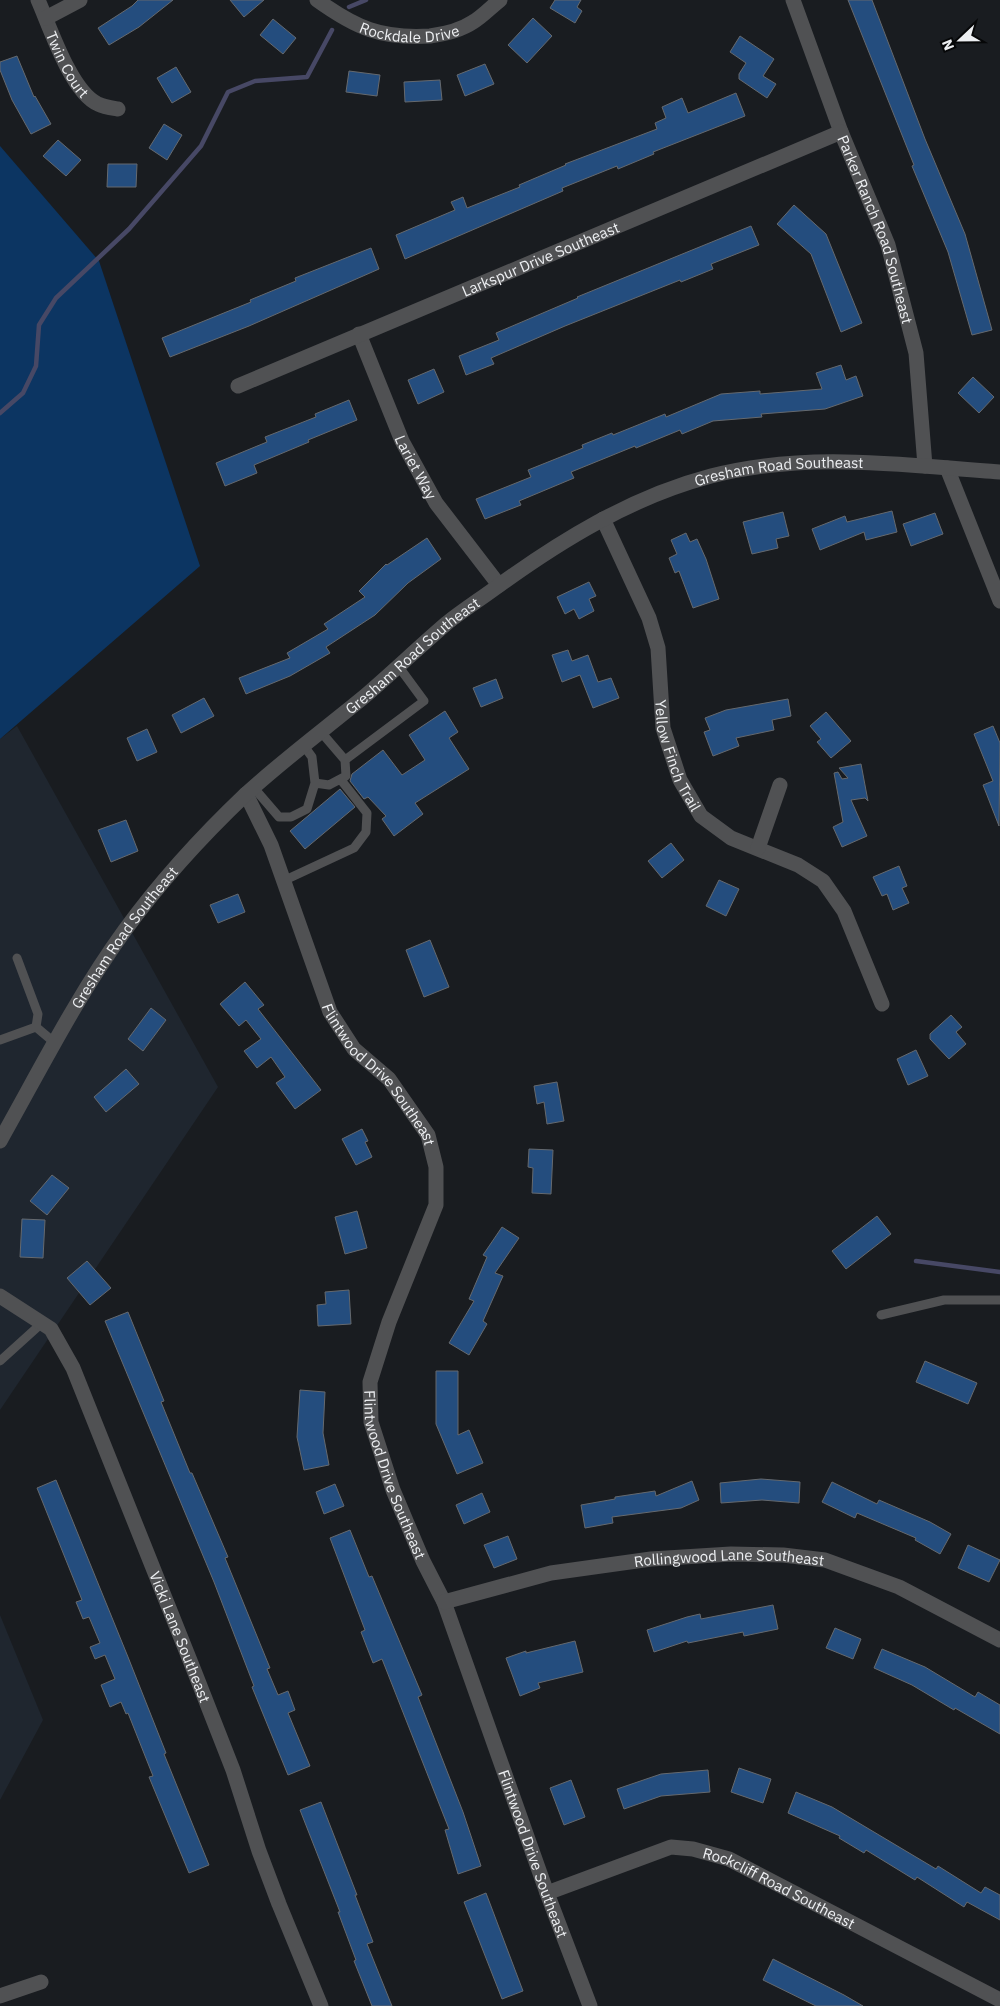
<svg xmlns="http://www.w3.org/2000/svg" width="1000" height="2006" viewBox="0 0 1000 2006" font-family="'IBM Plex Sans',sans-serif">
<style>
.built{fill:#1f262f}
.green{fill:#0c3562}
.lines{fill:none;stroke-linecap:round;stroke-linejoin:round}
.stream{stroke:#474865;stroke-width:4.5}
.building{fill:#244d7e;stroke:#65696e}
.service{stroke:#505153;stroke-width:9}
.minor{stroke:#505153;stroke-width:15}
.tertiary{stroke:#505153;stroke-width:15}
.labels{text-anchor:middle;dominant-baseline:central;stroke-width:4;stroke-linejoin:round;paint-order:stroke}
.street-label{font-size:15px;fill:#edeff2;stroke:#060708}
</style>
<rect width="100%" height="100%" fill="#191c20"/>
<!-- built -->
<path class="built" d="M 17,726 L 218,1087 L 0,1410 L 0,739 Z
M 0,1615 L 43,1720 L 0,1800 Z"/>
<!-- green -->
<path class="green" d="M 0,146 L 99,261 L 200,566 L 0,739 Z"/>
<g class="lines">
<!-- stream -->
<path class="stream" d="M 349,7 L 366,0
M 0,413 L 23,393 L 36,366 L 39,325 L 56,298 L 129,229 L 201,146 L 228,92 L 255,81 L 307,77 L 332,30
M 916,1261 L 1000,1272"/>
</g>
<!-- building -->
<path class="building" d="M 138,0 L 173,0 L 139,27 L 109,45 L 98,28 L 132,6 Z
M 230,0 L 264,0 L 244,17 Z
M 555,0 L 581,0 L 577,7 L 582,11 L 575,23 L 550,8 Z
M 848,0 L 872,0 L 925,139 L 965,234 L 992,330 L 972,335 L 948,252 L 912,166 L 914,165 Z
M 533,18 L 552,36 L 527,63 L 508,45 Z
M 273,19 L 296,38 L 283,54 L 260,35 Z
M 740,36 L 774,59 L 763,76 L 776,84 L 767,98 L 739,79 L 739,74 L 746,63 L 730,52 Z
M 17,56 L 34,97 L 35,96 L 51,124 L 31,134 L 12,100 L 0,70 L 0,62 Z
M 485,64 L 494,84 L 465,96 L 457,75 Z
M 176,67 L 191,92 L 172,103 L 157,78 Z
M 349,71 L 380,75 L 377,96 L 346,92 Z
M 440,80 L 442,100 L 405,102 L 404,82 Z
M 736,93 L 745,116 L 653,152 L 654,154 L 618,169 L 617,166 L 562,188 L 563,191 L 405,259 L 396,235 L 455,210 L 451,202 L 463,197 L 467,208 L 520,187 L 519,185 L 566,165 L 565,164 L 657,129 L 655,123 L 666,118 L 662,107 L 682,98 L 688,113 Z
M 164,124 L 182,135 L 167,160 L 149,148 Z
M 58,140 L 81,160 L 66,176 L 43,156 Z
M 108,164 L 137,164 L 136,187 L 107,187 Z
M 794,205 L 826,234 L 862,323 L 841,332 L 811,254 L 777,224 Z
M 751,226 L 759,245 L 711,264 L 713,269 L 681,282 L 680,280 L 565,326 L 491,358 L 494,364 L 466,375 L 459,356 L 499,340 L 496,333 L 578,298 L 577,297 Z
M 371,248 L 379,269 L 249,326 L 170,357 L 162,338 L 251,302 L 250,300 L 296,281 L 295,278 Z
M 841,365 L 846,380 L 856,376 L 863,396 L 825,409 L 761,414 L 762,417 L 713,421 L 682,434 L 680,430 L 636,448 L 635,446 L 571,472 L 574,478 L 519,501 L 521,505 L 485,519 L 476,499 L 531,477 L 528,470 L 583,448 L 582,445 L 612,433 L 613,435 L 665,414 L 666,417 L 721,394 L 760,391 L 760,394 L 822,389 L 816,373 Z
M 434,369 L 444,392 L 418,404 L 408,380 Z
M 973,377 L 994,397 L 979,413 L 958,393 Z
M 349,400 L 357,420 L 308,440 L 309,442 L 254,465 L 257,473 L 225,486 L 216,463 L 267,442 L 265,437 L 316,417 L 315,414 Z
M 892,511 L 897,532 L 866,540 L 864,532 L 820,550 L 812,529 L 845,516 L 847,522 Z
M 783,512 L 789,536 L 776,539 L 778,548 L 752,554 L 743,522 Z
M 935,513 L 943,534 L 911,546 L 903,524 Z
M 686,533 L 690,542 L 697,539 L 706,559 L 719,599 L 693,608 L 679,571 L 675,573 L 669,558 L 677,554 L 671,540 Z
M 427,538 L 441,559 L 408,583 L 375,615 L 326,647 L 330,653 L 290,676 L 246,694 L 239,678 L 290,658 L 287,653 L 328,629 L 324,624 L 365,597 L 359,591 L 386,564 L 387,565 Z
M 589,582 L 596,596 L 589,599 L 594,611 L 579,619 L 574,609 L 565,614 L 557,597 Z
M 568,650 L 572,661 L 588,655 L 598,682 L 611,678 L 619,698 L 593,708 L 580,675 L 562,682 L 552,655 Z
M 496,679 L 503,698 L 481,707 L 473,688 Z
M 204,698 L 214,716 L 181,733 L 172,715 Z
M 788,699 L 791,716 L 772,720 L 774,730 L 736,738 L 739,746 L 713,756 L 704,732 L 710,730 L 705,718 L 726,710 Z
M 445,711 L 458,732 L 449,738 L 469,769 L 415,803 L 423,814 L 394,836 L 382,819 L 386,816 L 368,797 L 364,799 L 350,781 L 352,774 L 383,750 L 402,775 L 425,760 L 409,735 Z
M 826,712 L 851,741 L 831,758 L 817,742 L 821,739 L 810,726 Z
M 993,726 L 1000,743 L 999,826 L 983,785 L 993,781 L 974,734 Z
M 147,729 L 157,752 L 137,761 L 127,738 Z
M 861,764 L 868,801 L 865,798 L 851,800 L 867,836 L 842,847 L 833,827 L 843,822 L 834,773 L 838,772 L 842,779 L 848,778 L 839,768 Z
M 340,789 L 355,807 L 305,849 L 290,831 Z
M 126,820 L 138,851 L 111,862 L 98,830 Z
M 671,843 L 684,860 L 662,878 L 648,861 Z
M 899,866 L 907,886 L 902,888 L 909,903 L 893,910 L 887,894 L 882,896 L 873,877 Z
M 719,880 L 739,889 L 726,916 L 706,906 Z
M 238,894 L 245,912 L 218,923 L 210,905 Z
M 430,940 L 449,987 L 424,997 L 406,950 Z
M 245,982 L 264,1005 L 258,1009 L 321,1090 L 295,1109 L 276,1083 L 285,1077 L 271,1057 L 257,1068 L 244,1051 L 261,1039 L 246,1020 L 239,1026 L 220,1004 Z
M 151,1008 L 166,1020 L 143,1051 L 128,1039 Z
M 951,1015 L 962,1027 L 956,1032 L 966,1044 L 949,1059 L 930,1039 L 930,1034 Z
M 916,1050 L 928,1076 L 908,1085 L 897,1059 Z
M 126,1069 L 139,1084 L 106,1112 L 94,1097 Z
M 557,1082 L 564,1121 L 547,1124 L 544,1102 L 537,1104 L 534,1086 Z
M 362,1129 L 368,1141 L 365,1142 L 372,1157 L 356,1165 L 342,1139 Z
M 529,1149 L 553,1150 L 551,1194 L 532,1193 L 533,1168 L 528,1167 Z
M 52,1175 L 69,1188 L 47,1215 L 30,1201 Z
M 357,1211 L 367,1248 L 345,1254 L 335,1217 Z
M 877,1216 L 891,1234 L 846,1269 L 832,1251 Z
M 22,1219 L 45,1220 L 43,1258 L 20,1257 Z
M 502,1227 L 519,1238 L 495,1273 L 503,1276 L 483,1321 L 487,1324 L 469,1355 L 449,1343 L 474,1301 L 469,1299 L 487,1257 L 483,1255 Z
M 87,1261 L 111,1288 L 90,1305 L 67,1278 Z
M 349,1290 L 351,1324 L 318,1326 L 317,1305 L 326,1304 L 325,1292 Z
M 128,1312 L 164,1401 L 161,1402 L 190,1473 L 192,1473 L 228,1557 L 225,1558 L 270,1668 L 267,1669 L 278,1695 L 288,1691 L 295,1710 L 288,1713 L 310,1766 L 288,1775 L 252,1687 L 254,1686 L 214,1582 L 105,1321 Z
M 925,1361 L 977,1383 L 968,1404 L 916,1382 Z
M 436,1371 L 458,1371 L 458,1435 L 469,1430 L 483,1463 L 457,1474 L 436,1424 Z
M 300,1390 L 325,1392 L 323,1433 L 329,1465 L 304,1470 L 297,1437 Z
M 761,1479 L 800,1482 L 799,1503 L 762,1500 L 721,1503 L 720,1483 Z
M 56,1480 L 128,1657 L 166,1753 L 164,1754 L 209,1865 L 189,1873 L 149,1777 L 153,1776 L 128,1713 L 126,1714 L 121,1702 L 110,1707 L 101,1685 L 115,1679 L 105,1655 L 95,1659 L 90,1647 L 100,1643 L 89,1617 L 83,1619 L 76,1602 L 82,1600 L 37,1488 Z
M 692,1481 L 699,1500 L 681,1508 L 612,1517 L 613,1523 L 585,1528 L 581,1505 L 615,1499 L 615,1497 L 655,1491 L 656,1496 Z
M 832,1482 L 877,1504 L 879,1500 L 930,1522 L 951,1534 L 940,1554 L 915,1540 L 916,1538 L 857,1513 L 855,1518 L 822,1502 Z
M 335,1484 L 344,1506 L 324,1514 L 316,1492 Z
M 482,1493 L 490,1512 L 464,1524 L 456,1505 Z
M 350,1530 L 369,1577 L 372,1576 L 422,1695 L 418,1697 L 463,1812 L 481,1866 L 458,1874 L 445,1830 L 449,1829 L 382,1659 L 373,1663 L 361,1632 L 365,1630 L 330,1538 Z
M 508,1536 L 517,1559 L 494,1568 L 484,1545 Z
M 968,1545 L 1000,1560 L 989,1582 L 958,1568 Z
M 773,1605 L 778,1629 L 744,1636 L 743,1632 L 688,1643 L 687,1641 L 654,1652 L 647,1630 L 687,1617 L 700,1614 L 701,1619 Z
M 835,1628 L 861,1639 L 853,1659 L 826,1648 Z
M 575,1641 L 583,1672 L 538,1683 L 540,1688 L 520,1696 L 506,1658 L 526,1651 L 526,1653 Z
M 882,1649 L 925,1667 L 975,1697 L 978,1692 L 1000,1705 L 1000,1734 L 955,1708 L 954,1710 L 912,1685 L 874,1668 Z
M 739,1768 L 771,1779 L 763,1803 L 731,1792 Z
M 708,1770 L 710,1792 L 661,1796 L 624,1809 L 617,1789 L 661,1774 Z
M 571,1780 L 585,1817 L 564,1825 L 550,1788 Z
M 796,1792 L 832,1807 L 936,1869 L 938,1866 L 981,1893 L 985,1887 L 1000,1895 L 1000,1920 L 967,1902 L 964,1907 L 917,1877 L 915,1880 L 866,1850 L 864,1853 L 839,1838 L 840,1836 L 788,1813 Z
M 321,1802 L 357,1895 L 355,1895 L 373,1942 L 367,1944 L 392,2006 L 372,2006 L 354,1961 L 356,1960 L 338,1912 L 340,1912 L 300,1810 Z
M 486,1893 L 523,1991 L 502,1999 L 464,1902 Z
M 773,1959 L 844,1995 L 863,2006 L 816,2006 L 763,1980 Z"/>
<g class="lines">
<!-- service -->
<path class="service" d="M 304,746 L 312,757 L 315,783
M 345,760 L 424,701 L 399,667
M 254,788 L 279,817 L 291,817 L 307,809 L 315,783 L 329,785 L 346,776 L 345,760 L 321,732
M 283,881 L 354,848 L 366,832 L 367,813 L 341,780
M 17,958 L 38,1014 L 36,1027
M 0,1040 L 36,1027 L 55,1043
M 881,1315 L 944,1300 L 1000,1300
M 0,1361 L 42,1323"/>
<!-- minor -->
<g class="minor">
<path id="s1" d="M 38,0 C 50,27 71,92 98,104 C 104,107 112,108 118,109"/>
<path id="s2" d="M 317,0 C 356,28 381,39 430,36 C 445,34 461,30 473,22 C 483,16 491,7 500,0"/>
<path id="s3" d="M 793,0 L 841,132 L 888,245 L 916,353 L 925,466"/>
<path d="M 46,18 L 80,0"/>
<path id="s4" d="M 359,334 L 402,441 L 436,503 L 499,585"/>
<path id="s5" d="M 238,386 L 841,132"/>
<path d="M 947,468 L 1000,601"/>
<path id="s6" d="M 603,519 L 649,618 L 658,648 L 663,728 L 680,780 L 701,816 L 731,838 L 798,865 L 823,881 L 844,911 L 882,1004"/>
<path id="s7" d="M 246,794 L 271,845 L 330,1012 L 354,1049 L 389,1079 L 428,1135 L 436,1167 L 436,1205 L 389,1322 L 370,1382 L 371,1422 L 393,1490 L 423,1561 L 444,1602 L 547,1893 L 590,2006"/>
<path d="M 758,848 L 780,785"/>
<path id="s8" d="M 0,1296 L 51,1329 L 73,1368 L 195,1673 L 233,1770 L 259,1851 L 279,1904 L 321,2006"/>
<path id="s9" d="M 444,1602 L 551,1573 L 651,1559 L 731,1554 L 783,1555 L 825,1560 L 899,1587 L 1000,1640"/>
<path id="s10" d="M 547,1893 L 671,1847 L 693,1849 L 729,1859 L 1000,2000"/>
<path d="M 0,1996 L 41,1982"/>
</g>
<!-- tertiary -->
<path class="tertiary" id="s11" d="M 0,1141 C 40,1070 77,996 125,930 C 160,882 202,836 245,795 C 283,760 325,729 365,696 C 393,672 419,647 447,623 C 462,611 479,600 494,589 C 560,541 631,497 711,476 C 809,451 901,465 1000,472"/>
</g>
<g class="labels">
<!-- street labels -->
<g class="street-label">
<text stroke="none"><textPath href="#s2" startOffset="101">Rockdale Drive</textPath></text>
<text stroke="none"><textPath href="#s1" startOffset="71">Twin Court</textPath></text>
<text stroke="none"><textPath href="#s3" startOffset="244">Parker Ranch Road Southeast</textPath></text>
<text stroke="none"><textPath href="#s5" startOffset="328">Larkspur Drive Southeast</textPath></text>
<text stroke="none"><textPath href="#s4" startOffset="145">Lariet Way</textPath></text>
<text stroke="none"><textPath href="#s11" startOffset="1064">Gresham Road Southeast</textPath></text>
<text stroke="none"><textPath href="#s11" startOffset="644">Gresham Road Southeast</textPath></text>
<text stroke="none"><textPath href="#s6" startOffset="251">Yellow Finch Trail</textPath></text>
<text stroke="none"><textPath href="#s11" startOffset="239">Gresham Road Southeast</textPath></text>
<text stroke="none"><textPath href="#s7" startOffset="314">Flintwood Drive Southeast</textPath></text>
<text stroke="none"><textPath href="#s7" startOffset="749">Flintwood Drive Southeast</textPath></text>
<text stroke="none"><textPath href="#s9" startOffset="290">Rollingwood Lane Southeast</textPath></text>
<text stroke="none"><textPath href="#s8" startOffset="395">Vicki Lane Southeast</textPath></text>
<text stroke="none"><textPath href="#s7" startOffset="1154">Flintwood Drive Southeast</textPath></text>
<text stroke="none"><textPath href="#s10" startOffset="249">Rockcliff Road Southeast</textPath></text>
</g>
</g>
<!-- north arrow -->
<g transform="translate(960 40) rotate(248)" stroke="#060708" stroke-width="4" paint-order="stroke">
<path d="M0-4L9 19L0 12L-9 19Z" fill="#edeff2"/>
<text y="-8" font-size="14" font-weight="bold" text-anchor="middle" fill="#edeff2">N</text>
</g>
</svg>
